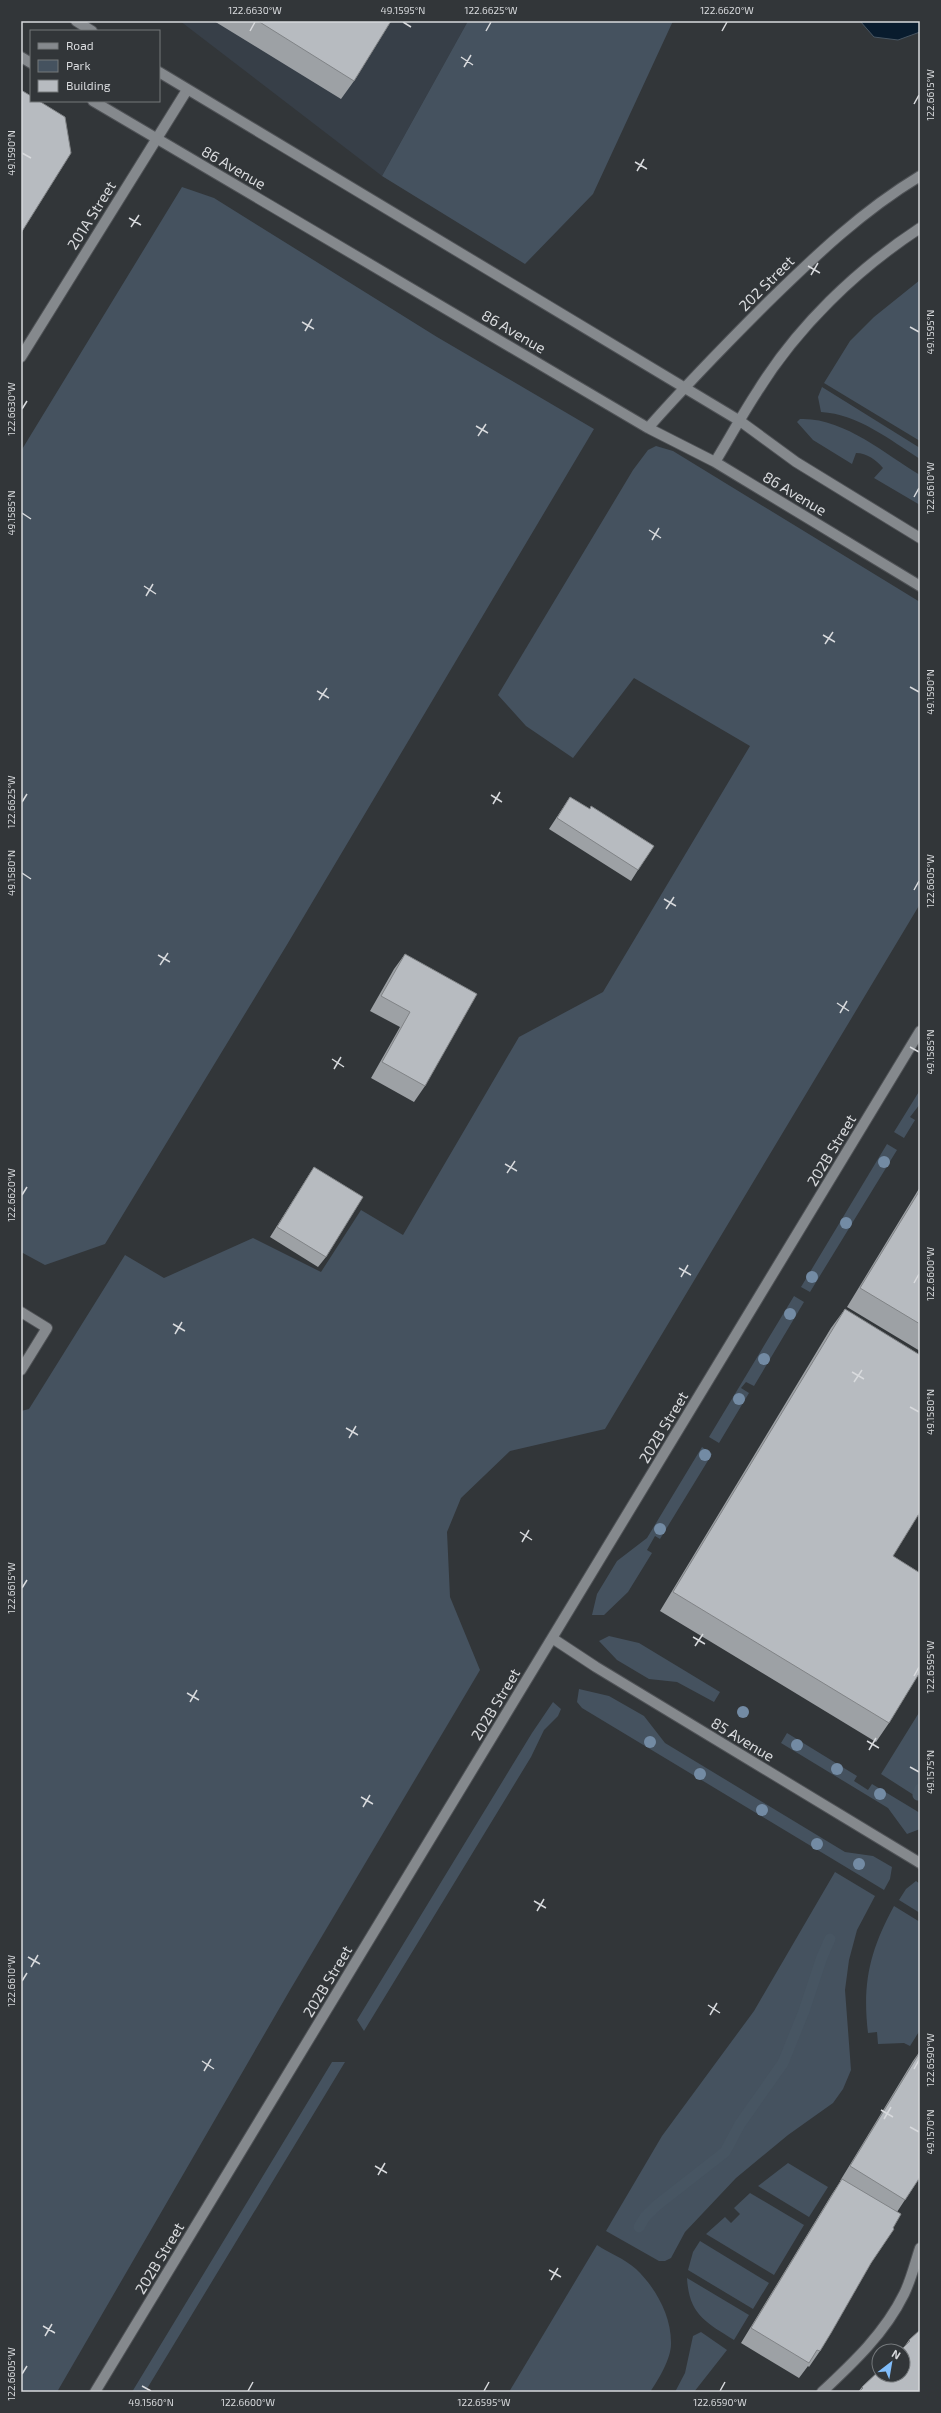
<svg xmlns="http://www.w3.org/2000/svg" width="941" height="2413" viewBox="0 0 941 2413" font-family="'Exo 2',sans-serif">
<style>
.built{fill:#373f48}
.green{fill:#45525f}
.water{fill:#091c2e;stroke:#475562}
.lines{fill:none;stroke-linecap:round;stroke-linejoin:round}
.stream{stroke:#475562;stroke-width:11}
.lane-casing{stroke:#4f5256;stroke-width:12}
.street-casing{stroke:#4f5256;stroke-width:12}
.secondary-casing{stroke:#4f5256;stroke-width:12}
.lane{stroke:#85898d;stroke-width:10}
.street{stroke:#85898d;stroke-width:10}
.secondary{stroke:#85898d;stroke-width:10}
.tree{fill:#738ba4}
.wall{fill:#9da1a5}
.building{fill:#b7bbc0;stroke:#808386}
.ticks{fill:none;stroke:#d8dadd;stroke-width:1.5}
.labels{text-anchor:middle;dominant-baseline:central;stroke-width:4;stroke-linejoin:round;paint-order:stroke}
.street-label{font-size:15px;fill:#d8dadd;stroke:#323639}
.neatline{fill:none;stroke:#d8dadd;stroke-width:1.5}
.ticks-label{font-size:10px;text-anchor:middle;fill:#d8dadd}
</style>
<rect width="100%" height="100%" fill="#323639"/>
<!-- built -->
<path class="built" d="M 180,21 L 468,21 L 382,176 Z"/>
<!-- green -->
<path class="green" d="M 468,21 L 673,21 L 593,194 L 525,264 L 382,176 Z
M 182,187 L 214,198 L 437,337 L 594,429 L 288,943 L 105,1244 L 45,1265 L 21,1252 L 21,451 Z
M 920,280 L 920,441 L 824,383 L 850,341 L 874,317 Z
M 822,387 L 920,448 L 920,459 C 890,440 858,414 821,412 L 818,397 Z
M 800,419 C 843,417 885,454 920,475 L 920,505 L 874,478 L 883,468 C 876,460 867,453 856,453 L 852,464 L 813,440 L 797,422 Z
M 656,446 L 673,451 L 920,602 L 920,904 L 605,1429 L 510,1451 L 461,1498 L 447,1532 L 450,1597 L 480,1670 L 290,1990 L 57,2392 L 21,2392 L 21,1411 L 29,1409 L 125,1255 L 164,1278 L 253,1238 L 321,1272 L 361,1210 L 403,1235 L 519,1037 L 603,992 L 750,746 L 634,678 L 573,758 L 526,726 L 498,695 L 633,470 L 648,450 Z
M 920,1090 L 920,1104 L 910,1117 L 915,1120 L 904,1138 L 894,1132 Z
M 887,1144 L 897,1150 L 810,1292 L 801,1287 Z
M 794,1296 L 804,1302 L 754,1386 L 746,1382 L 741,1388 L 749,1393 L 719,1443 L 709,1437 Z
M 702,1447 L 712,1454 L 660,1539 L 655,1536 L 647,1550 L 652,1553 L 628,1592 L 604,1615 L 592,1615 L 597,1594 L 617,1561 L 647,1538 Z
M 609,1636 L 639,1643 L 720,1692 L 714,1702 L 677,1682 L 649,1679 L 617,1660 L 599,1641 Z
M 579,1689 L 609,1696 L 644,1716 L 665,1743 L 845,1852 L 873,1856 L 892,1867 L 890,1879 L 884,1890 L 582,1708 L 577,1702 Z
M 553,1702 L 561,1709 L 558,1716 L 544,1730 L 531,1757 L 364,2031 L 357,2020 L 532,1733 Z
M 920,1711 L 920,1799 L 881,1774 Z
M 787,1733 L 857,1776 L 854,1781 L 868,1790 L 872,1784 L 920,1813 L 920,1829 L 907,1834 L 888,1808 L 781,1743 Z
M 835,1872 L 875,1896 L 857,1930 L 849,1960 L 845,1990 L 851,2070 L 843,2089 L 833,2103 L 788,2135 L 736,2178 L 685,2232 L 671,2258 L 665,2261 L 659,2261 L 606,2231 L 662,2136 L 754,2011 Z
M 916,1881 L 920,1884 L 920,1913 L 899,1900 L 906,1889 Z
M 894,1906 L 920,1922 L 920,2030 L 910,2046 L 904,2043 L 878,2044 L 877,2032 L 868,2033 C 862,1983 870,1950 894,1906 Z
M 332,2062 L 345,2062 L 145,2392 L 132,2392 Z
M 788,2163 L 828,2187 L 809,2217 L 758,2186 Z
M 750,2193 L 804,2225 L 774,2275 L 706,2234 L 725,2217 L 731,2223 L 740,2214 L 734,2208 Z
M 700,2241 L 769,2283 L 753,2309 L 688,2270 L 693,2252 Z
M 597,2245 C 609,2253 625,2259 636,2269 C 655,2287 671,2315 671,2342 C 672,2357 659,2379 650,2392 L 509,2392 Z
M 687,2278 L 749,2315 L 734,2340 C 705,2322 689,2314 687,2278 Z
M 701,2332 L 727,2350 L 694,2392 L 675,2392 L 685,2373 L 693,2336 Z"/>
<!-- water -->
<path class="water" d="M 860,21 L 920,21 L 920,32 L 898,40 L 874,37 Z"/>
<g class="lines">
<!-- stream -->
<path class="stream" d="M 918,1795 L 920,1789
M 639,2227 L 645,2217 L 656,2206 L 725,2152 L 740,2124 L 783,2063 L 804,2011 L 822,1957 L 830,1939"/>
<defs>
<path id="lane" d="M 822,2392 C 853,2363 885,2333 904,2294 C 911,2280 915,2263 920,2248"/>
<path id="street" d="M 21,357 L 187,90
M 21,1312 L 47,1328 L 21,1370
M 552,1638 L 596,1667 L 920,1863
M 95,2392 L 920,1031"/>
<path id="secondary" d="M 76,21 L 92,31
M 21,57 L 31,63
M 159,72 L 740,421 L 796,462 L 920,538
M 93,101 L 648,428 L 715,462 L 920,586
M 648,428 C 686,385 726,344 767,303 C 815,256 862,211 920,176
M 715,462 C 729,439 742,415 757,392 C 797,327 856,270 920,228"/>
</defs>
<!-- lane casing -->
<use href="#lane" class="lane-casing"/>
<!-- street casing -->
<use href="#street" class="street-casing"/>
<!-- secondary casing -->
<use href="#secondary" class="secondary-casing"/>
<!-- lane -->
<use href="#lane" class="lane"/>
<!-- street -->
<use href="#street" class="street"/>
<!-- secondary -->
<use href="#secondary" class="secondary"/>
</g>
<!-- trees -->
<g class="tree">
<circle cx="884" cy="1162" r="6"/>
<circle cx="846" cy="1223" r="6"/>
<circle cx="812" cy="1277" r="6"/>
<circle cx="790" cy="1314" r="6"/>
<circle cx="764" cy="1359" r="6"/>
<circle cx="739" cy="1399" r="6"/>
<circle cx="705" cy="1455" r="6"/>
<circle cx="660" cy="1529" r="6"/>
<circle cx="743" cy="1712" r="6"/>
<circle cx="650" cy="1742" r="6"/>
<circle cx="797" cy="1745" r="6"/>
<circle cx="837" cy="1769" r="6"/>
<circle cx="700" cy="1774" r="6"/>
<circle cx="880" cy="1794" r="6"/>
<circle cx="762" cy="1810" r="6"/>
<circle cx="817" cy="1844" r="6"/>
<circle cx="859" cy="1864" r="6"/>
</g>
<!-- wall -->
<path class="wall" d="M 214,21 L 391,21 L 354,81 L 341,99 Z
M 570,797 L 589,809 L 638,870 L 631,881 L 549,829 Z
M 405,954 L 425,1086 L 414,1102 L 371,1078 L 400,1027 L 370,1011 L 394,969 Z
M 314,1167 L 326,1257 L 318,1267 L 270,1237 L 307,1178 Z
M 920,1187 L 920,1351 L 847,1307 Z
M 845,1309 L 893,1556 L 889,1723 L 876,1742 L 660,1611 L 831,1328 Z
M 920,2051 L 920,2177 L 897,2212 L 871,2263 L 820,2351 L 809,2367 L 808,2366 L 799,2378 L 741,2343 L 832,2194 L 840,2182 L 840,2181 L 913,2061 Z
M 920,2330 L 920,2392 L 858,2392 L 862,2387 L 904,2347 L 909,2340 Z"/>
<!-- building -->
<path class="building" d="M 258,21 L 391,21 L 354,81 Z
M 21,90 L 31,96 L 31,101 L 39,101 L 65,117 L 71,153 L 21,233 Z
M 570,797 L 590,809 L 591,806 L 654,846 L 638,870 L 557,818 Z
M 405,954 L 477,994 L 425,1086 L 382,1062 L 410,1012 L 381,996 Z
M 314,1167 L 363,1197 L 326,1257 L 277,1227 Z
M 920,1190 L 920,1324 L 860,1288 Z
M 845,1309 L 920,1355 L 920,1512 L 893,1556 L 920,1573 L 920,1672 L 889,1723 L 673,1592 Z
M 920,2052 L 920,2177 L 905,2200 L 850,2166 Z
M 842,2179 L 901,2214 L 893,2228 L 894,2229 L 871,2263 L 831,2333 L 820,2351 L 817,2350 L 809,2363 L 751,2328 Z
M 920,2330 L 920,2392 L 859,2392 L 863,2388 L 862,2387 L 879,2371 L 879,2375 L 903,2375 L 903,2351 L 900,2351 L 910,2341 L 909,2340 Z"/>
<!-- ticks -->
<path class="ticks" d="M 403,22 L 411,27M 250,31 L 255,22M 486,31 L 491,22M 722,31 L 727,22M 461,57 L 473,65M 464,67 L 471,55M 914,104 L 919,95M 22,153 L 31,158M 635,162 L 647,169M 637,171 L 644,159M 129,218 L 141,225M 131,227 L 139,215M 808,266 L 820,273M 811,275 L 818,263M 302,322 L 314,329M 910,327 L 919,332M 305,331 L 312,319M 22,409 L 27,401M 476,426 L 488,433M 478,436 L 486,424M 914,497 L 919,488M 22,513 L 31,519M 649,530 L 661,538M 652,540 L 659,528M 144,586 L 156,594M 146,596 L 153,584M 823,635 L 835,642M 825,644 L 833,632M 910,687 L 919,692M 317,691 L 329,698M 319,700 L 327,688M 491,795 L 502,802M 22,802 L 27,794M 493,804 L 500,792M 22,873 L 31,879M 914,890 L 919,881M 664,899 L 676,906M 666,909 L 674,897M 158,955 L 170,962M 160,965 L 168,953M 837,1003 L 849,1011M 840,1013 L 847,1001M 910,1047 L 919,1052M 332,1059 L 344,1067M 334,1069 L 341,1057M 505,1164 L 517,1171M 507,1173 L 515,1161M 22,1195 L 27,1187M 679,1268 L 691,1275M 681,1277 L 688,1265M 914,1283 L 919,1274M 173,1324 L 185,1331M 175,1334 L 182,1322M 852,1372 L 864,1379M 854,1382 L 862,1370M 910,1407 L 919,1412M 346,1428 L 358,1435M 349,1438 L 356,1426M 520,1532 L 532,1540M 522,1542 L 529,1530M 22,1588 L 27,1580M 693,1637 L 705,1644M 695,1646 L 703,1634M 914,1676 L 919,1667M 187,1693 L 199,1700M 190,1702 L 197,1690M 867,1741 L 879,1748M 869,1750 L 876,1738M 910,1767 L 919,1772M 361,1797 L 373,1804M 363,1807 L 370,1795M 534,1901 L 546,1908M 537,1911 L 544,1899M 28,1957 L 40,1964M 31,1967 L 38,1955M 22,1981 L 27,1973M 708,2005 L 720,2013M 710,2015 L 717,2003M 202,2061 L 214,2069M 914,2069 L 919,2060M 204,2071 L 211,2059M 881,2110 L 893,2117M 884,2119 L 891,2107M 910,2127 L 919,2132M 375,2166 L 387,2173M 378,2175 L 385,2163M 549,2270 L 561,2277M 551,2280 L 558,2268M 43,2326 L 55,2333M 45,2336 L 52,2324M 22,2374 L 27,2366M 142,2386 L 151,2391M 248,2391 L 253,2382M 484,2391 L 489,2382M 720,2391 L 725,2382"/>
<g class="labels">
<!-- street labels -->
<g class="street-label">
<text transform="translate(234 167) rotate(30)">86 Avenue</text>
<text transform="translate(91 215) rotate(-58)">201A Street</text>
<text transform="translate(766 283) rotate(-45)">202 Street</text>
<text transform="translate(514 331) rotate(30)">86 Avenue</text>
<text transform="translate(795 493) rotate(31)">86 Avenue</text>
<text transform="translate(831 1150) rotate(-59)">202B Street</text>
<text transform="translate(663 1427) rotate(-59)">202B Street</text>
<text transform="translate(495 1704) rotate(-59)">202B Street</text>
<text transform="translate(743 1739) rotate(31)">85 Avenue</text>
<text transform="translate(327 1981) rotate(-59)">202B Street</text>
<text transform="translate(159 2258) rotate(-59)">202B Street</text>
</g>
</g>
<!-- border -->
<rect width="941" height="2413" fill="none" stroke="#323639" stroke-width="44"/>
<!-- legend -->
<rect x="30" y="30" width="130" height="72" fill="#323639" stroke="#74787b"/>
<rect x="38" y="43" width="20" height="6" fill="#85898d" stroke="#74787b"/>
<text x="66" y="50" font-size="12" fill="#d8dadd">Road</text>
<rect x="38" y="60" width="20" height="12" fill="#45525f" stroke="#74787b"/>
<text x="66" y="70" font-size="12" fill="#d8dadd">Park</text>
<rect x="38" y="80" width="20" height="12" fill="#b7bbc0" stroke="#74787b"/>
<text x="66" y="90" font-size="12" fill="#d8dadd">Building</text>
<!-- north arrow -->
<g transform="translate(891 2363) rotate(31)"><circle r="19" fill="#323639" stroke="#74787b"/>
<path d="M0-3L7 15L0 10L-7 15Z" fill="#81bdfa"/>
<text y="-6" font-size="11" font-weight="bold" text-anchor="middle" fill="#d8dadd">N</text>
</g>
<rect x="22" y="22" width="897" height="2369" class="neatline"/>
<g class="ticks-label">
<text x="255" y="14">122.6630°W</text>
<text x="403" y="14">49.1595°N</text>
<text x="491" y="14">122.6625°W</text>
<text x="727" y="14">122.6620°W</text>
<text transform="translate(930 95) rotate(-90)" y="4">122.6615°W</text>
<text transform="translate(11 153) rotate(-90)" y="4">49.1590°N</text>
<text transform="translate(930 332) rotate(-90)" y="4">49.1595°N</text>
<text transform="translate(11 409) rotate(-90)" y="4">122.6630°W</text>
<text transform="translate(930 488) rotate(-90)" y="4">122.6610°W</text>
<text transform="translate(11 513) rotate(-90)" y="4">49.1585°N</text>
<text transform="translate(930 692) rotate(-90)" y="4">49.1590°N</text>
<text transform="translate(11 802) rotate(-90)" y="4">122.6625°W</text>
<text transform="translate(11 873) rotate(-90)" y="4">49.1580°N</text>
<text transform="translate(930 881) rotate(-90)" y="4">122.6605°W</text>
<text transform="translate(930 1052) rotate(-90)" y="4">49.1585°N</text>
<text transform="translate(11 1195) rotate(-90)" y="4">122.6620°W</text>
<text transform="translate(930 1274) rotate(-90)" y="4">122.6600°W</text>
<text transform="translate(930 1412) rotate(-90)" y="4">49.1580°N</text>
<text transform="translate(11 1588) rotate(-90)" y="4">122.6615°W</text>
<text transform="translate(930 1667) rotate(-90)" y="4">122.6595°W</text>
<text transform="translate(930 1772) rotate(-90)" y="4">49.1575°N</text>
<text transform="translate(11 1981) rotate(-90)" y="4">122.6610°W</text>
<text transform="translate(930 2060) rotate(-90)" y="4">122.6590°W</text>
<text transform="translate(930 2132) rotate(-90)" y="4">49.1570°N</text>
<text transform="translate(11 2374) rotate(-90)" y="4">122.6605°W</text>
<text x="151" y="2406">49.1560°N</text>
<text x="248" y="2406">122.6600°W</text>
<text x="484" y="2406">122.6595°W</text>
<text x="720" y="2406">122.6590°W</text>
</g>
</svg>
